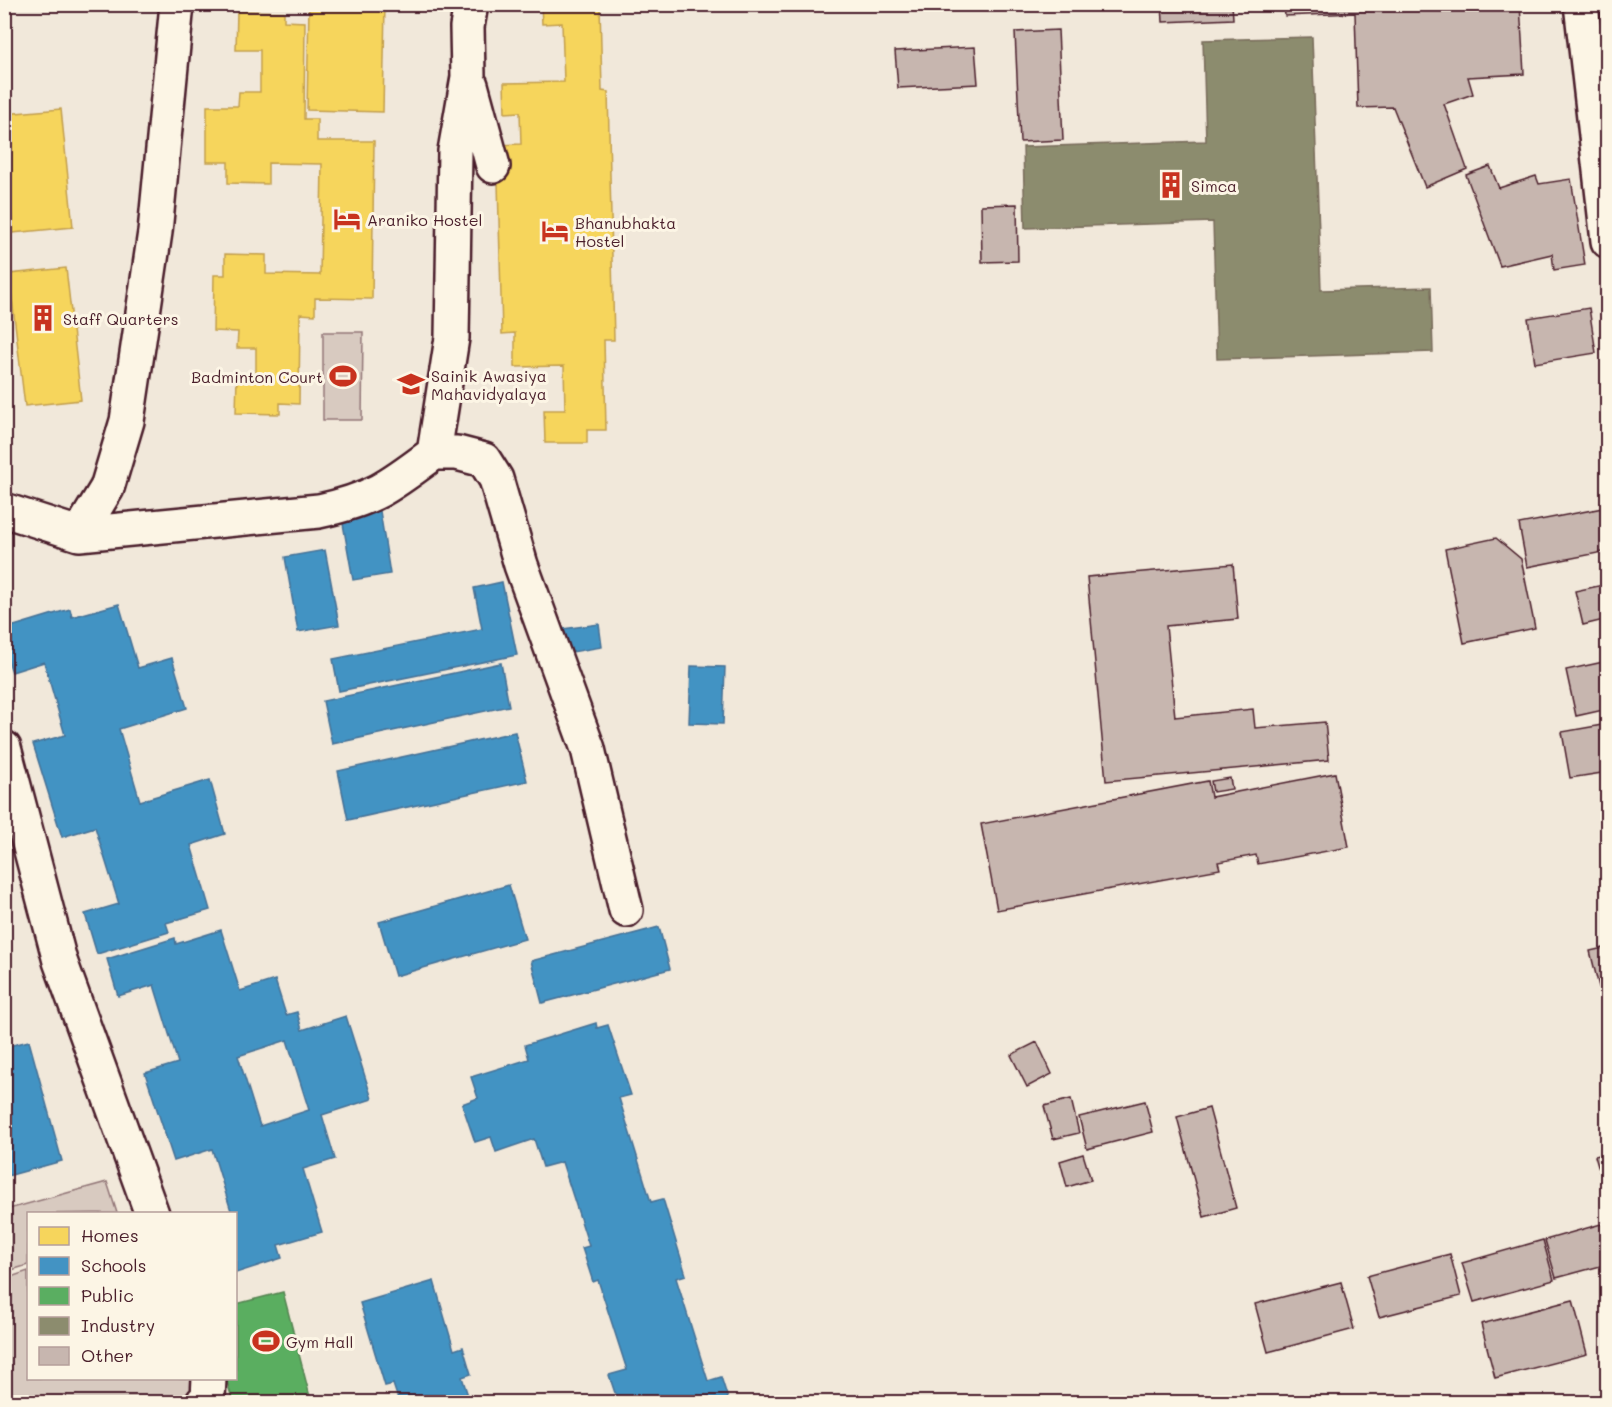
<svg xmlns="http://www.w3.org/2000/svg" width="1612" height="1407" viewBox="0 0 1612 1407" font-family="Mali,sans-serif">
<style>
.green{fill:#d8cac0;stroke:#917476;stroke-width:1.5}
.homes{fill:#f6d55c;stroke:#c29e4d;stroke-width:1.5}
.schools{fill:#4393c3;stroke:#457095;stroke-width:1.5;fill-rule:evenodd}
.public{fill:#5aae61;stroke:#558351;stroke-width:1.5}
.industry{fill:#8c8c6e;stroke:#786b5a;stroke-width:1.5}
.building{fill:#c7b6af;stroke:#4a1f2b;stroke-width:1.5}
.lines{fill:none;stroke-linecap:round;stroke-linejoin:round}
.minor-casing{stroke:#4a1f2b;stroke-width:38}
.major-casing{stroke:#4a1f2b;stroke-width:38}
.minor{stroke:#fcf5e5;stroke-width:33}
.major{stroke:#fcf5e5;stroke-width:33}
.labels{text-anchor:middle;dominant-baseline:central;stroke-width:6;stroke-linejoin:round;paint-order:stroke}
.poi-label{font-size:16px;fill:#4a1f2b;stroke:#fcf5e5;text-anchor:start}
</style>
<rect width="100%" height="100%" fill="#f1e8da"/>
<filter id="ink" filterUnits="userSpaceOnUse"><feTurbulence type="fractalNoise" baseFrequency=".0167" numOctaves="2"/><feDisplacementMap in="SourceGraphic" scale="12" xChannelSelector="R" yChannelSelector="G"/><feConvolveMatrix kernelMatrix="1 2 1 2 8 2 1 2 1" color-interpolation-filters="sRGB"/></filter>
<g filter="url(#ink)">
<!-- green -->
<path class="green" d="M 323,332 L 363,332 L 362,420 L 323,420 Z
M 107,1182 L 117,1213 L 28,1214 L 28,1265 L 5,1272 L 5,1210 Z
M 28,1271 L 28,1378 L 201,1378 L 193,1402 L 5,1402 L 5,1279 Z"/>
<!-- homes -->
<path class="homes" d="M 309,4 L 385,4 L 383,112 L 307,110 Z
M 541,4 L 600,4 L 602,91 L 608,92 L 614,340 L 604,340 L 606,430 L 587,430 L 587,443 L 545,443 L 544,410 L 565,410 L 564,366 L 515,367 L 515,333 L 502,334 L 497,145 L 521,144 L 520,112 L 505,113 L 504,83 L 564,82 L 562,23 L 542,24 Z
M 237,11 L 284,12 L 284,21 L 305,22 L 304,119 L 317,119 L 317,141 L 374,141 L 372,299 L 315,298 L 315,315 L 300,314 L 299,404 L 280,403 L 280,414 L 236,413 L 237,377 L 256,377 L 256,348 L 237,348 L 238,332 L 213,331 L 214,275 L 225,275 L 225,254 L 266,255 L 266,274 L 320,275 L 322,164 L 268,163 L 268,184 L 228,183 L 228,162 L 207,162 L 207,106 L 238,106 L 239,92 L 260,92 L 260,50 L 236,50 Z
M 61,109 L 73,227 L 13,233 L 4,114 Z
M 66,268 L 81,400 L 25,406 L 9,274 Z"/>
<!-- schools -->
<path class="schools" d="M 380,511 L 390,574 L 353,580 L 342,518 Z
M 325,550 L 339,625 L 298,632 L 285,557 Z
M 502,582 L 517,655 L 339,691 L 333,659 L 482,629 L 474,588 Z
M 119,604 L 138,668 L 172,658 L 187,708 L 119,729 L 140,801 L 210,780 L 225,834 L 191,845 L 210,910 L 166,923 L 169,932 L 97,954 L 85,914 L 119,904 L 95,827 L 62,837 L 33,744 L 65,735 L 44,662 L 12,672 L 4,649 L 4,629 L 70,609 L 72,617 Z
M 599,624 L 602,647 L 566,653 L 563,629 Z
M 501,663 L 509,706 L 332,744 L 323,701 Z
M 691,666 L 725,667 L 723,724 L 689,723 Z
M 515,732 L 527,781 L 348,820 L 338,771 Z
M 509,885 L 525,939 L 395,976 L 379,922 Z
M 659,927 L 670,969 L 542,1003 L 531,961 Z
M 221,930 L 240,991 L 275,980 L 286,1015 L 297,1012 L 302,1030 L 346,1016 L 372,1099 L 322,1115 L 335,1159 L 303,1169 L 322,1232 L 278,1245 L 282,1258 L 236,1273 L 236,1214 L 232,1214 L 212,1149 L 174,1161 L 145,1073 L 178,1063 L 154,985 L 118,996 L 107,959 L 175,938 L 176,944 ZM 287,1040 L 309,1110 L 260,1126 L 238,1056 Z
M 596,1023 L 597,1028 L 608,1025 L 631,1095 L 619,1098 L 651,1202 L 663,1199 L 686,1275 L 676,1278 L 708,1381 L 721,1377 L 729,1402 L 618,1402 L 609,1375 L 627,1370 L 598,1280 L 593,1282 L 582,1248 L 589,1246 L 562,1162 L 543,1167 L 534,1139 L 496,1152 L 491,1137 L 475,1142 L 462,1104 L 478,1098 L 471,1077 L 529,1059 L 525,1045 Z
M 29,1041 L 62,1161 L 4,1177 L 4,1047 Z
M 434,1281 L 454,1350 L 463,1347 L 471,1374 L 462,1377 L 470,1402 L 399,1402 L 393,1384 L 385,1386 L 360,1303 Z"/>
<!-- public -->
<path class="public" d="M 283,1292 L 310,1397 L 289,1402 L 233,1402 L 226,1378 L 236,1378 L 236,1304 Z"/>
<!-- industry -->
<path class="industry" d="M 1312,37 L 1321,290 L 1431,287 L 1433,352 L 1217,359 L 1213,222 L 1025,228 L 1023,147 L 1206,141 L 1203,40 Z"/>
<!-- building -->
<path class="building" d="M 1162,4 L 1232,4 L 1233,19 L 1163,22 Z
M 1284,4 L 1410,4 L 1410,7 L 1520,4 L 1524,74 L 1468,77 L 1473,94 L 1444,104 L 1467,169 L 1425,187 L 1393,107 L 1358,108 L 1355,13 L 1285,16 Z
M 1058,30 L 1063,140 L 1020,142 L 1015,32 Z
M 975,47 L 978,84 L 898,88 L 895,51 Z
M 1490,166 L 1499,188 L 1536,176 L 1539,184 L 1571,179 L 1585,265 L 1554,270 L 1552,254 L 1500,266 L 1466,175 Z
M 1017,204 L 1018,261 L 982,262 L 981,205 Z
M 1589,308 L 1596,353 L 1535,363 L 1528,318 Z
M 1608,507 L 1608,551 L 1527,567 L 1519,524 Z
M 1496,538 L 1521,559 L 1535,628 L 1464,643 L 1445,549 Z
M 1233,564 L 1238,619 L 1166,626 L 1175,717 L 1253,709 L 1255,728 L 1325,722 L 1329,760 L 1106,781 L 1087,577 Z
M 1608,584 L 1608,619 L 1583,625 L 1575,591 Z
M 1608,661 L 1608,709 L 1576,716 L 1566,670 Z
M 1608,724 L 1608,772 L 1570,778 L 1562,732 Z
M 1335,773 L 1349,847 L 1258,864 L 1256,855 L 1218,862 L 1220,869 L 997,910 L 981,824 L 1208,781 L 1211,797 Z
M 1230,778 L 1232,789 L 1213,792 L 1211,781 Z
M 1608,947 L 1608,1023 L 1590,951 Z
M 1037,1042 L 1052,1074 L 1027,1087 L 1011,1055 Z
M 1071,1099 L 1079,1133 L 1053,1139 L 1044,1106 Z
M 1145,1101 L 1153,1132 L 1087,1149 L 1079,1117 Z
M 1209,1108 L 1236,1208 L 1204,1217 L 1177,1117 Z
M 1608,1153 L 1608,1201 L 1595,1156 Z
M 1083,1154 L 1091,1180 L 1067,1187 L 1060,1161 Z
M 1608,1222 L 1608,1264 L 1556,1278 L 1545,1240 Z
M 1543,1240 L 1554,1280 L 1474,1302 L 1462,1263 Z
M 1450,1254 L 1461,1296 L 1379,1317 L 1367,1276 Z
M 1341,1282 L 1354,1329 L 1268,1352 L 1255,1304 Z
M 1573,1300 L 1587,1354 L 1495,1378 L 1481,1324 Z"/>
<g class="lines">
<defs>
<path id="minor" d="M 471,85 L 493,166
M 434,453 L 457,453 L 484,460 L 496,479 L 521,565 L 588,749 L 626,910
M 4,510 L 79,534 L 319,511 C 374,499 390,486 434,453 L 452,338 L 455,151 L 468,77 L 467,27 L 471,4
M 79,534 L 107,488 L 127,421 L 155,232 L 177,4
M 4,748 L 60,961 L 152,1214
M 203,1402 L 208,1398 L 209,1378"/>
<path id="major" d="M 1581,4 L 1608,241"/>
</defs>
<!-- minor casing -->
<use href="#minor" class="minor-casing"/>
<!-- major casing -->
<use href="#major" class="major-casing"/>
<!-- minor -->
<use href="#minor" class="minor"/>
<!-- major -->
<use href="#major" class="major"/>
</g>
</g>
<!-- icons -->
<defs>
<symbol id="building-bare" viewBox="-9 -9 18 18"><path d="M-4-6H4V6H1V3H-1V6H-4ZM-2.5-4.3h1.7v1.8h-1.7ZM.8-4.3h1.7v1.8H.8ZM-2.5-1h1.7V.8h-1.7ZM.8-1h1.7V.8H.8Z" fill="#c8321e" stroke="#fcf5e5" stroke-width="2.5" paint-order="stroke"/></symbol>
<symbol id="hotel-bare" viewBox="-9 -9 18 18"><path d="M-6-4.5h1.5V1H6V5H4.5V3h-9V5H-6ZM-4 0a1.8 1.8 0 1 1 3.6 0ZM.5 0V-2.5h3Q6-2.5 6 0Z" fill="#c8321e" stroke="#fcf5e5" stroke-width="2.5" paint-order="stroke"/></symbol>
<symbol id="stadium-bare" viewBox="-9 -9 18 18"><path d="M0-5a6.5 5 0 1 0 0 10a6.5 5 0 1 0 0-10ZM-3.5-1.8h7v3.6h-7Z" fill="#c8321e" stroke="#fcf5e5" stroke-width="2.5" paint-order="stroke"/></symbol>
<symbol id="school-bare" viewBox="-9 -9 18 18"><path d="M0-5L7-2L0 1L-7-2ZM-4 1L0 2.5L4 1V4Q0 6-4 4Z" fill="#c8321e" stroke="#fcf5e5" stroke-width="2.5" paint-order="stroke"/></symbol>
</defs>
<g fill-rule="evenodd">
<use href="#building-bare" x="1152" y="166" width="38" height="38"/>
<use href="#hotel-bare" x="328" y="200" width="38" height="38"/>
<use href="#hotel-bare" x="536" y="212" width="38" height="38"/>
<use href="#building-bare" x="24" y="299" width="38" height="38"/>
<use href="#stadium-bare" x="324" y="357" width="38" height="38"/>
<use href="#school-bare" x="392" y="365" width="38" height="38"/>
<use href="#stadium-bare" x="247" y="1322" width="38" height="38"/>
</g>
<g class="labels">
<!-- poi labels -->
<g class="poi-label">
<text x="1191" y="185">Simca</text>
<text x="367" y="219">Araniko Hostel</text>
<text x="575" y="222">Bhanubhakta<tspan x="575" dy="18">Hostel</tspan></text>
<text x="63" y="318">Staff Quarters</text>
<text x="431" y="375">Sainik Awasiya<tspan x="431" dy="18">Mahavidyalaya</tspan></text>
<text x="323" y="376" text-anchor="end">Badminton Court</text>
<text x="286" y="1341">Gym Hall</text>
</g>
</g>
<!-- margin -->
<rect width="1612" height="1407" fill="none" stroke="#fcf5e5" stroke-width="24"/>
<rect x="12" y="12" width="1588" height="1383" fill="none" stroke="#4a1f2b" stroke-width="2" filter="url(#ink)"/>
<!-- legend -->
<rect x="27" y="1212" width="210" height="168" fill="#fcf5e5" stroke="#b59f9b" stroke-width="1.5"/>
<rect x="39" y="1227" width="30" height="18" fill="#f6d55c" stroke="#b59f9b" stroke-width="1.5"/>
<text x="81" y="1242" font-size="18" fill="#4a1f2b">Homes</text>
<rect x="39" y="1257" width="30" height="18" fill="#4393c3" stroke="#b59f9b" stroke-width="1.5"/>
<text x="81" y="1272" font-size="18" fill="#4a1f2b">Schools</text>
<rect x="39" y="1287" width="30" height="18" fill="#5aae61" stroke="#b59f9b" stroke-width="1.5"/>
<text x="81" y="1302" font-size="18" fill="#4a1f2b">Public</text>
<rect x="39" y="1317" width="30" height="18" fill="#8c8c6e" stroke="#b59f9b" stroke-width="1.5"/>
<text x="81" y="1332" font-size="18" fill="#4a1f2b">Industry</text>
<rect x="39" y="1347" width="30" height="18" fill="#c7b6af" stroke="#b59f9b" stroke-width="1.5"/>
<text x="81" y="1362" font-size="18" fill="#4a1f2b">Other</text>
</svg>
